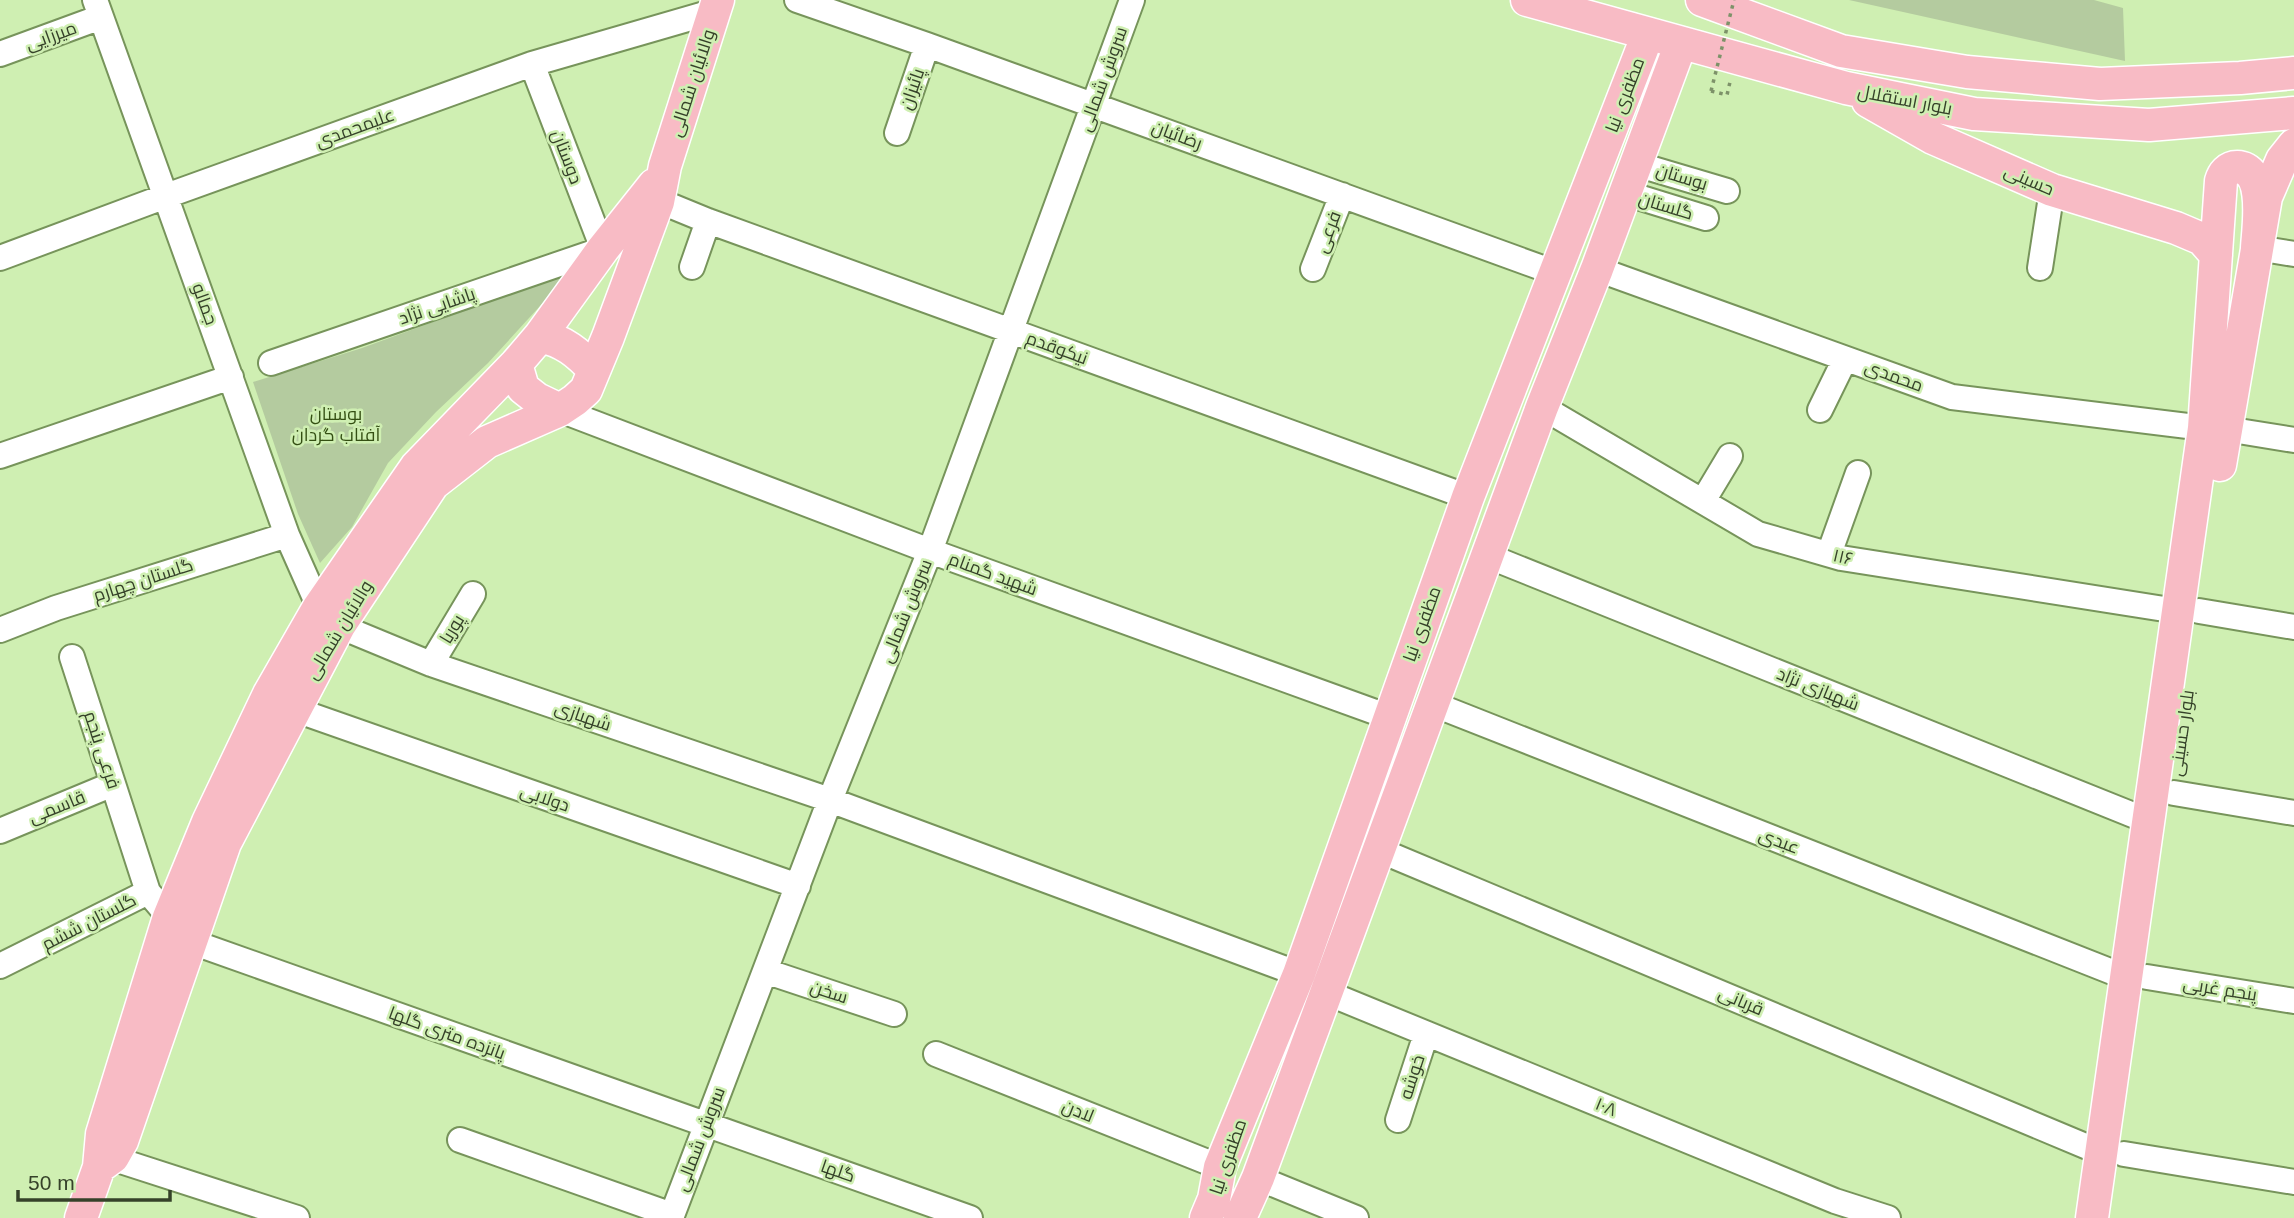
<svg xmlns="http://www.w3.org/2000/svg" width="2294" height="1218" viewBox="0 0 2294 1218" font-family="Helvetica,Cairo,sans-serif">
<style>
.green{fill:#b4cb9f}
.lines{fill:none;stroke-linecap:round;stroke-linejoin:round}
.minor-casing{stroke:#77945b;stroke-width:28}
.major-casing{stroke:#fff;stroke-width:35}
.path{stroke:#7d9269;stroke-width:3.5;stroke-dasharray:3.5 5;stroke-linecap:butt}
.minor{stroke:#fff;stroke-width:24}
.major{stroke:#f8bbc5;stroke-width:32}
.path-bridge{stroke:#7d9269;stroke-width:3.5;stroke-dasharray:3.5 5;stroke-linecap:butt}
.labels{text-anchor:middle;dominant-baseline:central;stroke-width:5;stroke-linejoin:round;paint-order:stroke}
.street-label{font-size:18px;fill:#354129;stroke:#cfefb2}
.park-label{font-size:18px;fill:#344f13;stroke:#cfefb2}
</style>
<rect width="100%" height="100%" fill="#cfefb2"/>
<!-- green -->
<path class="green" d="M 1849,0 L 2094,0 L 2123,8 L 2125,61 Z
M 572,271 L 488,363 L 436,412 L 388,463 L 352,527 L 320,563 L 298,514 L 253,382 L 362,348 Z"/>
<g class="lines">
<defs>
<path id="minor" d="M 95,0 L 287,535 L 319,607
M 797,0 L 927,45 L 1556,273
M 0,54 L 101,17
M 897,133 L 927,45
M 1636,164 L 1727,191
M 1625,193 L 1706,218
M 647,196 L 708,221 L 1468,497
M 2257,248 L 2294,254
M 0,258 L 166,196 L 532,64 L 715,11
M 692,267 L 708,221
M 2040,268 L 2052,190
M 1313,269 L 1342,195
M 1597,269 L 1952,397 L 2204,428
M 271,363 L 603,249 L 532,64
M 1542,407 L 1758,534 L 1841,558 L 2177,611
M 560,410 L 930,551 L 1389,717
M 1820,410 L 1845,359
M 2226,429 L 2294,440
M 0,456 L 231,377
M 1703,501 L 1730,456
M 1829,554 L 1858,473
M 1488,556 L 2148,821
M 2199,611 L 2294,627
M 339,626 L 431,664 L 830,800 L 1299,974
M 0,630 L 56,608 L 287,535
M 72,657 L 148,892 L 169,917
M 431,664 L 473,594
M 1433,704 L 2125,977
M 293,709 L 798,886
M 2174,793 L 2294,813
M 0,831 L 113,784
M 1379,850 L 2102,1153
M 189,941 L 970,1218
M 0,966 L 148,892
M 765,971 L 894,1014
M 2147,977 L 2294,1001
M 1325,992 L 1835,1201 L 1888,1218
M 936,1054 L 1220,1167
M 1398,1120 L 1426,1034
M 460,1140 L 672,1215
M 99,1154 L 297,1218
M 2124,1154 L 2294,1182
M 1258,1178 L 1356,1218
M 671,1218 L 830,800 L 930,551 L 1132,0"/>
<path id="major" d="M 1527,0 L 1846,88 L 1974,114 L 2149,125 L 2294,113
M 1702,0 L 1841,51 L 1967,72 L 2100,84 L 2240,78 L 2294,73
M 1868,101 L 1933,138 L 2052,190 L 2176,228 L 2202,239 L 2216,255
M 540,336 C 564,341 578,353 594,370
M 516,364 L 523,388 L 537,399 L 560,410
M 2220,465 L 2266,197 L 2282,160 L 2294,145
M 99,1167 L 113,1157 L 122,1141 L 225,843 L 339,626 L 433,484 L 487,442 L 560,410 L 575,400 L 586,390 L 608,337 L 658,202 L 665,166 L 718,0
M 81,1218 L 99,1167 L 102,1134 L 169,917 L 208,822 L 269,694 L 319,607 L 416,467 L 516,364 L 540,336 L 603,249 L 654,185
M 1206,1218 L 1214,1199 L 1220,1167 L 1299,974 L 1468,497 L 1648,34
M 1240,1218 L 1258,1178 L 1542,407 L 1597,269 L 1681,43
M 2092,1218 L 2204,428 L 2221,181 C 2223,174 2228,167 2237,167 C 2268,168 2258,229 2257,248"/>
</defs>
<!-- minor casing -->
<use href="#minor" class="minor-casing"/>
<!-- major casing -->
<use href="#major" class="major-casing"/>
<!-- path -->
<path class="path" d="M 1711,91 L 1727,95 L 1730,82"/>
<!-- minor -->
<use href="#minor" class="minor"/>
<!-- major -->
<use href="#major" class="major"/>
<!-- path-bridge -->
<path class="path-bridge" d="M 1711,91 L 1734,0"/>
</g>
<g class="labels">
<!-- street labels -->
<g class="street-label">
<text transform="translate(51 36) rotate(-20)">میرزایی</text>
<text transform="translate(1103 79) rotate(-70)">سروش شمالی</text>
<text transform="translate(692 83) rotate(-72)">والائیان شمالی</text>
<text transform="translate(912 89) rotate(-71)">پائیزان</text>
<text transform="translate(1625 95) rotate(-69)">مظفری نیا</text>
<text transform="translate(1905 100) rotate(11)">بلوار استقلال</text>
<text transform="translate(355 128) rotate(-20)">علیمحمدی</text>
<text transform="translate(1177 135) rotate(20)">رضائیان</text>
<text transform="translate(567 157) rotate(69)">دوستان</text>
<text transform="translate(1682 177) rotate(17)">بوستان</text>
<text transform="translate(2029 180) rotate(23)">حسینی</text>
<text transform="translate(1666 206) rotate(17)">گلستان</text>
<text transform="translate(1328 232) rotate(-69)">فرعی</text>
<text transform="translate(205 304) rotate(70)">جمالو</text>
<text transform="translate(437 306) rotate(-19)">پاشایی نژاد</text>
<text transform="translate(1057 348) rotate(20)">نیکوقدم</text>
<text transform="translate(1894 376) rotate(20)">محمدی</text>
<text transform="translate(1843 557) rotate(13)">۱۱۶</text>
<text transform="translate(993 574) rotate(20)">شهید گمنام</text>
<text transform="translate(143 580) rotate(-18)">گلستان چهارم</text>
<text transform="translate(906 611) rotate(-68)">سروش شمالی</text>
<text transform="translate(1422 624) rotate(-70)">مظفری نیا</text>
<text transform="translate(452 629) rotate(-59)">پوریا</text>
<text transform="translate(339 630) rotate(-59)">والائیان شمالی</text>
<text transform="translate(1818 689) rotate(22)">شهبازی نژاد</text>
<text transform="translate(583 716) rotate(19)">شهبازی</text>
<text transform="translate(2182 733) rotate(-82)">بلوار حسینی</text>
<text transform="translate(102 750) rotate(72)">فرعی پنجم</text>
<text transform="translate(545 798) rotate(19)">دولابی</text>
<text transform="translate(57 807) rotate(-22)">قاسمی</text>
<text transform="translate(1779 841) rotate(21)">عبدی</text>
<text transform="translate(89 922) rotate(-27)">گلستان ششم</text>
<text transform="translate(2220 989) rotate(9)">پنجم غربی</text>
<text transform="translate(829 992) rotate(18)">سخن</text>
<text transform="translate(1741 1001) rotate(23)">قربانی</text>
<text transform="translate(447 1033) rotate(20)">پانزده متری گلها</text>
<text transform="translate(1412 1077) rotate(-72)">خوشه</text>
<text transform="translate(1606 1107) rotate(22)">۱۰۸</text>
<text transform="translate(1078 1111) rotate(22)">لادن</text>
<text transform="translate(700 1139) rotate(-69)">سروش شمالی</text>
<text transform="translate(1228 1157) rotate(-71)">مظفری نیا</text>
<text transform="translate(838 1171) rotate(19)">گلها</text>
</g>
<!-- park labels -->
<g class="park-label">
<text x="336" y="414">بوستان<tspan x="336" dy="21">آفتاب گردان</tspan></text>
</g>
</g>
<!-- scale -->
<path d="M18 1190v10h152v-10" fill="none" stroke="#354129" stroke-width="3.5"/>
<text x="28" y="1190" font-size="21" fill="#354129" stroke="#cfefb2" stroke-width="5" paint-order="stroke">50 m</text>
</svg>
